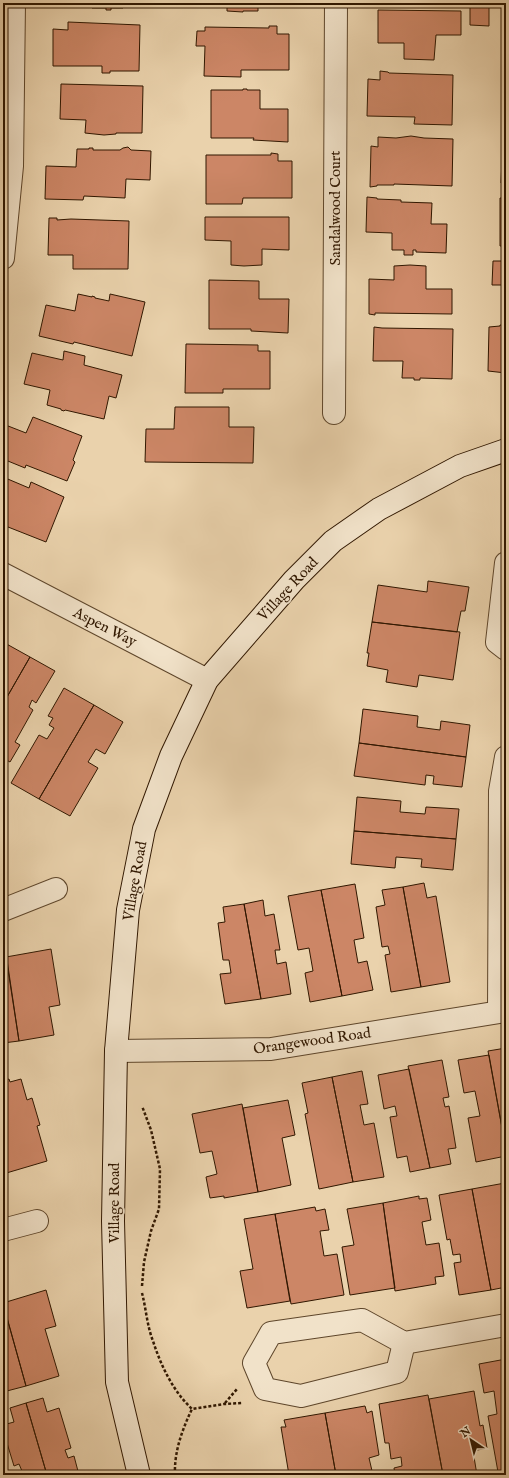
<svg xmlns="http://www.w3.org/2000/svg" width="509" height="1478" viewBox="0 0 509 1478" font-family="'IM FELL English',serif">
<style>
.building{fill:#cc8666;stroke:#301700}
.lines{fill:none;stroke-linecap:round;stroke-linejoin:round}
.street-casing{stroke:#5e462b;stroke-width:24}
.secondary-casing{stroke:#301700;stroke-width:24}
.path{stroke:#301700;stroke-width:2.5;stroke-dasharray:3 2;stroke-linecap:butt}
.street{stroke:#f1e2c9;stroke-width:22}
.secondary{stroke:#f1e2c9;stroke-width:22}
.labels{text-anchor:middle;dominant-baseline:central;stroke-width:3.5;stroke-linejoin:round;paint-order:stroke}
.street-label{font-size:15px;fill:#301700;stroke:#f1e2c9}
</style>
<rect width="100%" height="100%" fill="#ead2ac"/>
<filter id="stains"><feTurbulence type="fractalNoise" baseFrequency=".005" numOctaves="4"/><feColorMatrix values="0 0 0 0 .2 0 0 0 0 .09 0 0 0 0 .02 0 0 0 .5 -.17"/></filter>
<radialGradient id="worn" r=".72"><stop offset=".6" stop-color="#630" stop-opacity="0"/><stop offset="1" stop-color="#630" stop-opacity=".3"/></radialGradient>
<!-- building -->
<path class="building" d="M 92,3 L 122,3 L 123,8 L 111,8 L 111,10 L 106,10 L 106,8 L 92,8 Z
M 227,3 L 258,3 L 258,11 L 243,11 L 243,12 L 227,11 Z
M 470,6 L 489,6 L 489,26 L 470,25 Z
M 378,10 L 461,11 L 461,35 L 436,35 L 434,60 L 404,59 L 404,43 L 378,43 Z
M 68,22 L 140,25 L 139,71 L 110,71 L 110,73 L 102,73 L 102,66 L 53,66 L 53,29 L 68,30 Z
M 269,26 L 277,26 L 277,34 L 289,34 L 289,70 L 241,70 L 241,77 L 204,76 L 205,46 L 196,46 L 197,31 L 205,31 L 205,27 L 269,28 Z
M 503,70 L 506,70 L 506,94 L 502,94 Z
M 380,71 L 388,72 L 389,73 L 453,75 L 452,125 L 414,124 L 415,117 L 367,116 L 368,79 L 380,80 Z
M 61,84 L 143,86 L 142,133 L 116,133 L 116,134 L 104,135 L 85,133 L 86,120 L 60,119 Z
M 243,89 L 247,89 L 247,90 L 260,90 L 260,109 L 288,109 L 288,142 L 253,140 L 254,138 L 211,138 L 211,90 L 243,90 Z
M 503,135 L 506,135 L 506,183 L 501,183 Z
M 411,136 L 424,138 L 453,139 L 452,186 L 394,184 L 394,185 L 377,185 L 377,186 L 370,187 L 371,146 L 378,147 L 378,137 L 396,138 Z
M 128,147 L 131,150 L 151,151 L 150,180 L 126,179 L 125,198 L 84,196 L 83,200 L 45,199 L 46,166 L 76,167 L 77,149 L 89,149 L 89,148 L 93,148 L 93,150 L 120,150 L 123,148 Z
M 271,153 L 278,154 L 278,161 L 292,161 L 292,198 L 243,198 L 242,204 L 206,204 L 206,155 L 271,155 Z
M 367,197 L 377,198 L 377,199 L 401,200 L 401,202 L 432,203 L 431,224 L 447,224 L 446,253 L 416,252 L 416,250 L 413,250 L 413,255 L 404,255 L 404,250 L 392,250 L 392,233 L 366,232 Z
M 500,198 L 506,198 L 506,246 L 500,246 Z
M 205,217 L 289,217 L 289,250 L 262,249 L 262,265 L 244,266 L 231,265 L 231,241 L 205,240 Z
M 49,218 L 57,218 L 57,220 L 71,219 L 129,221 L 128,269 L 73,269 L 73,255 L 48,255 Z
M 493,261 L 506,261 L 506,285 L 492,285 Z
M 410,265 L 426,266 L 426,289 L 452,289 L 452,314 L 375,313 L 375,315 L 369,314 L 369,279 L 394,280 L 394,266 Z
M 209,280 L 259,281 L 259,299 L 289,299 L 288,333 L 251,331 L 251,329 L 209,329 Z
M 78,294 L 92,297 L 92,296 L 95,297 L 95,298 L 109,301 L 110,294 L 145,302 L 132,356 L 74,342 L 73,344 L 39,336 L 46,305 L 75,311 Z
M 500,325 L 506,325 L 506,373 L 488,371 L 489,327 L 500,326 Z
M 374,327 L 382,328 L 453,329 L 452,379 L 420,378 L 420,380 L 414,380 L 414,378 L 402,378 L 403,361 L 373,361 Z
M 186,344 L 258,345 L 258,351 L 270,351 L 270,389 L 223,389 L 223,393 L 185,393 Z
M 64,351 L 85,356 L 84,365 L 122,375 L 116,398 L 109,396 L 104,419 L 65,410 L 64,411 L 61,410 L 61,409 L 47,405 L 50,390 L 24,384 L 32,353 L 63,360 Z
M 175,407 L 229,407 L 229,427 L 254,427 L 253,463 L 145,462 L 146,429 L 174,429 Z
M 33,417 L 82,436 L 73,460 L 75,462 L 67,481 L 26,465 L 25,468 L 3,459 L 3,424 L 26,433 Z
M 3,477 L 29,488 L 31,482 L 64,497 L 46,542 L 3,525 Z
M 428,581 L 469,587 L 465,611 L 461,611 L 457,632 L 372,622 L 378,585 L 427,592 Z
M 372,622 L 460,632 L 453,680 L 419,675 L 417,687 L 386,682 L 388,670 L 367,666 L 369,653 L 367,653 Z
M 3,642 L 30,657 L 3,704 Z
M 30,657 L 55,671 L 36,703 L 32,700 L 29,707 L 33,710 L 15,742 L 20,745 L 10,762 L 3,758 L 3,704 Z
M 64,688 L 94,705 L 39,799 L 11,783 L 39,735 L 47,739 L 54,728 L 49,725 L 53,718 L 48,716 Z
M 94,705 L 123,722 L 105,754 L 96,749 L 88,762 L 98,768 L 70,816 L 39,799 Z
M 363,709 L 418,716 L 417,727 L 440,730 L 441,721 L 470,725 L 466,757 L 359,743 Z
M 359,743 L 466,757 L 462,787 L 433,784 L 434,776 L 426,775 L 425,785 L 354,776 Z
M 357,797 L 401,801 L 400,812 L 425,814 L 426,807 L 459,809 L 456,839 L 354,831 Z
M 354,831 L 456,839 L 453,870 L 421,867 L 422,859 L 396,857 L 395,868 L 351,864 Z
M 424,883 L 427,898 L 436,896 L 450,982 L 421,987 L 403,887 Z
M 355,884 L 364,938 L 354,940 L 358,963 L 367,961 L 373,990 L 342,996 L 321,890 Z
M 403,887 L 421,987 L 391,992 L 385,955 L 390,954 L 388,946 L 382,947 L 376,907 L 385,905 L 382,890 Z
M 321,890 L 342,996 L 310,1002 L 305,973 L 313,971 L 309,948 L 298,950 L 288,896 Z
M 263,900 L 265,916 L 274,914 L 280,950 L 275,950 L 277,964 L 286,962 L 291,994 L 261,999 L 244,904 Z
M 244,904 L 261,999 L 225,1004 L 220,974 L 231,973 L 229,960 L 223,960 L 218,923 L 225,922 L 223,907 Z
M 51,949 L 60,1005 L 49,1007 L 54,1035 L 19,1041 L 6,957 Z
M 6,953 L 19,1041 L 3,1043 L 3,954 Z
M 506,1048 L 506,1150 L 488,1051 Z
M 489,1055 L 506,1150 L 506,1156 L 476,1162 L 468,1118 L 480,1116 L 475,1091 L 464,1093 L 458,1060 Z
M 442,1060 L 449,1097 L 443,1098 L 445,1107 L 449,1106 L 456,1148 L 448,1149 L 451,1164 L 430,1168 L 408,1066 Z
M 409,1069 L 430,1168 L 410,1172 L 407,1156 L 397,1158 L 390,1117 L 397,1116 L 395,1106 L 384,1109 L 378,1075 Z
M 362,1071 L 368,1104 L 360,1105 L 364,1125 L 374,1123 L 384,1177 L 353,1182 L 332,1077 Z
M 332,1077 L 353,1182 L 319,1189 L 305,1114 L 308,1113 L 302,1083 Z
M 9,1079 L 10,1082 L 21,1079 L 27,1100 L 32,1098 L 40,1125 L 37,1126 L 47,1161 L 3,1174 L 3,1081 Z
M 288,1100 L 295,1135 L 282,1138 L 291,1185 L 258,1192 L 243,1108 Z
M 242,1104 L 258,1192 L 224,1198 L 224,1196 L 210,1198 L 206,1177 L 217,1174 L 212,1151 L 200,1153 L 192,1114 Z
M 505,1183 L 506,1190 L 506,1228 L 502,1229 L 506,1252 L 506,1287 L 491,1290 L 472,1189 Z
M 472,1189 L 491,1290 L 459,1295 L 454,1263 L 461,1262 L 460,1254 L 453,1255 L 450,1239 L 447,1240 L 439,1195 Z
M 419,1196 L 419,1199 L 427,1198 L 431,1220 L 422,1222 L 426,1245 L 439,1243 L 444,1276 L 435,1277 L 436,1284 L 395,1291 L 383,1203 Z
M 383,1203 L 395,1288 L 350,1295 L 342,1247 L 354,1245 L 347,1209 Z
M 315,1207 L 316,1211 L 325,1209 L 329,1230 L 320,1231 L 324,1256 L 337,1254 L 344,1295 L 291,1304 L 275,1214 Z
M 275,1214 L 290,1301 L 247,1308 L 240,1271 L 253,1269 L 244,1219 Z
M 46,1290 L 56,1326 L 45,1329 L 59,1376 L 26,1386 L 3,1303 Z
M 3,1304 L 26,1386 L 3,1392 Z
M 506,1359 L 506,1470 L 498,1472 L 488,1416 L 497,1414 L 494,1391 L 484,1393 L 479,1364 Z
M 474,1391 L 480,1426 L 483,1425 L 487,1448 L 473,1451 L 477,1475 L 443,1475 L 429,1399 Z
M 428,1395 L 443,1475 L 395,1475 L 394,1468 L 402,1466 L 401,1457 L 391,1459 L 389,1443 L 385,1443 L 379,1404 Z
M 43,1398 L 47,1412 L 59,1408 L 71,1448 L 65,1450 L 68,1458 L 74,1456 L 79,1475 L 47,1475 L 26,1403 Z
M 26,1403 L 47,1475 L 16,1475 L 16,1473 L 22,1471 L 19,1464 L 14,1466 L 3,1430 L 3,1425 L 14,1422 L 10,1408 Z
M 365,1406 L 367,1413 L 372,1411 L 379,1455 L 369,1458 L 373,1475 L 336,1475 L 325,1413 Z
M 325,1413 L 336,1475 L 289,1475 L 281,1427 L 286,1427 L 284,1420 Z"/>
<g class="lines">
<defs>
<path id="street" d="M 3,258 L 12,166 L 14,3
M 334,413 L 336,3
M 506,563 L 497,642 L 506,649
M 3,574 L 207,680
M 3,910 L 56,889
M 499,1012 L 500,791 L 506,757
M 116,1051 L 271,1049 L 506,1011
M 3,1230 L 37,1221
M 404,1343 L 397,1372 L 301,1396 L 265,1389 L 254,1363 L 271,1333 L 362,1320 L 404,1343 L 506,1325"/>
<path id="secondary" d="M 139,1475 L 117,1382 L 113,1221 L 116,1051 L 128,910 L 144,829 L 171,756 L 207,680 L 294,580 L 333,541 L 379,509 L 460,466 L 506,450"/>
</defs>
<!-- street casing -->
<use href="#street" class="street-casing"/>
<!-- secondary casing -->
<use href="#secondary" class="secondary-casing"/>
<!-- path -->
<path class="path" d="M 142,1286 L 144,1262 L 151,1231 L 159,1209 L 160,1169 L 151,1130 L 142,1106
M 142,1293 C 146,1308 147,1326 153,1341 C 161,1366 173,1391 192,1409 L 224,1404 L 243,1403
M 225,1403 L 237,1389
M 175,1475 C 174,1452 182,1430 192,1409"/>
<!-- street -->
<use href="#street" class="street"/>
<!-- secondary -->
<use href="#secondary" class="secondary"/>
</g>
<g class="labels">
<!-- street labels -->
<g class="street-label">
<text transform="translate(335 208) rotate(-90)">Sandalwood Court</text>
<text transform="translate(288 589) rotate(-47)">Village Road</text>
<text transform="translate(105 627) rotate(27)">Aspen Way</text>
<text transform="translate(135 881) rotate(-80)">Village Road</text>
<text transform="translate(312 1041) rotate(-8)">Orangewood Road</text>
<text transform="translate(114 1203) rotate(-90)">Village Road</text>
</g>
</g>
<!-- margin -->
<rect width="509" height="1478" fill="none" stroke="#ead2ac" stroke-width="16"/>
<rect x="4" y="4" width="501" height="1470" fill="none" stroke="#301700" stroke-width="2"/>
<rect x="8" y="8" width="493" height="1462" fill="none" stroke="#301700"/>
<!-- north arrow -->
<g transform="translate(471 1440) rotate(325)" stroke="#f1e2c9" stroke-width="3" paint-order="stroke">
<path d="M0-3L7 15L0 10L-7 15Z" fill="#301700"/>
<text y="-6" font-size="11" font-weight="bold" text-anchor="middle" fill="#301700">N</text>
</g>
<rect width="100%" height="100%" filter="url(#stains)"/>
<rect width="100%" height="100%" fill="url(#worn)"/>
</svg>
